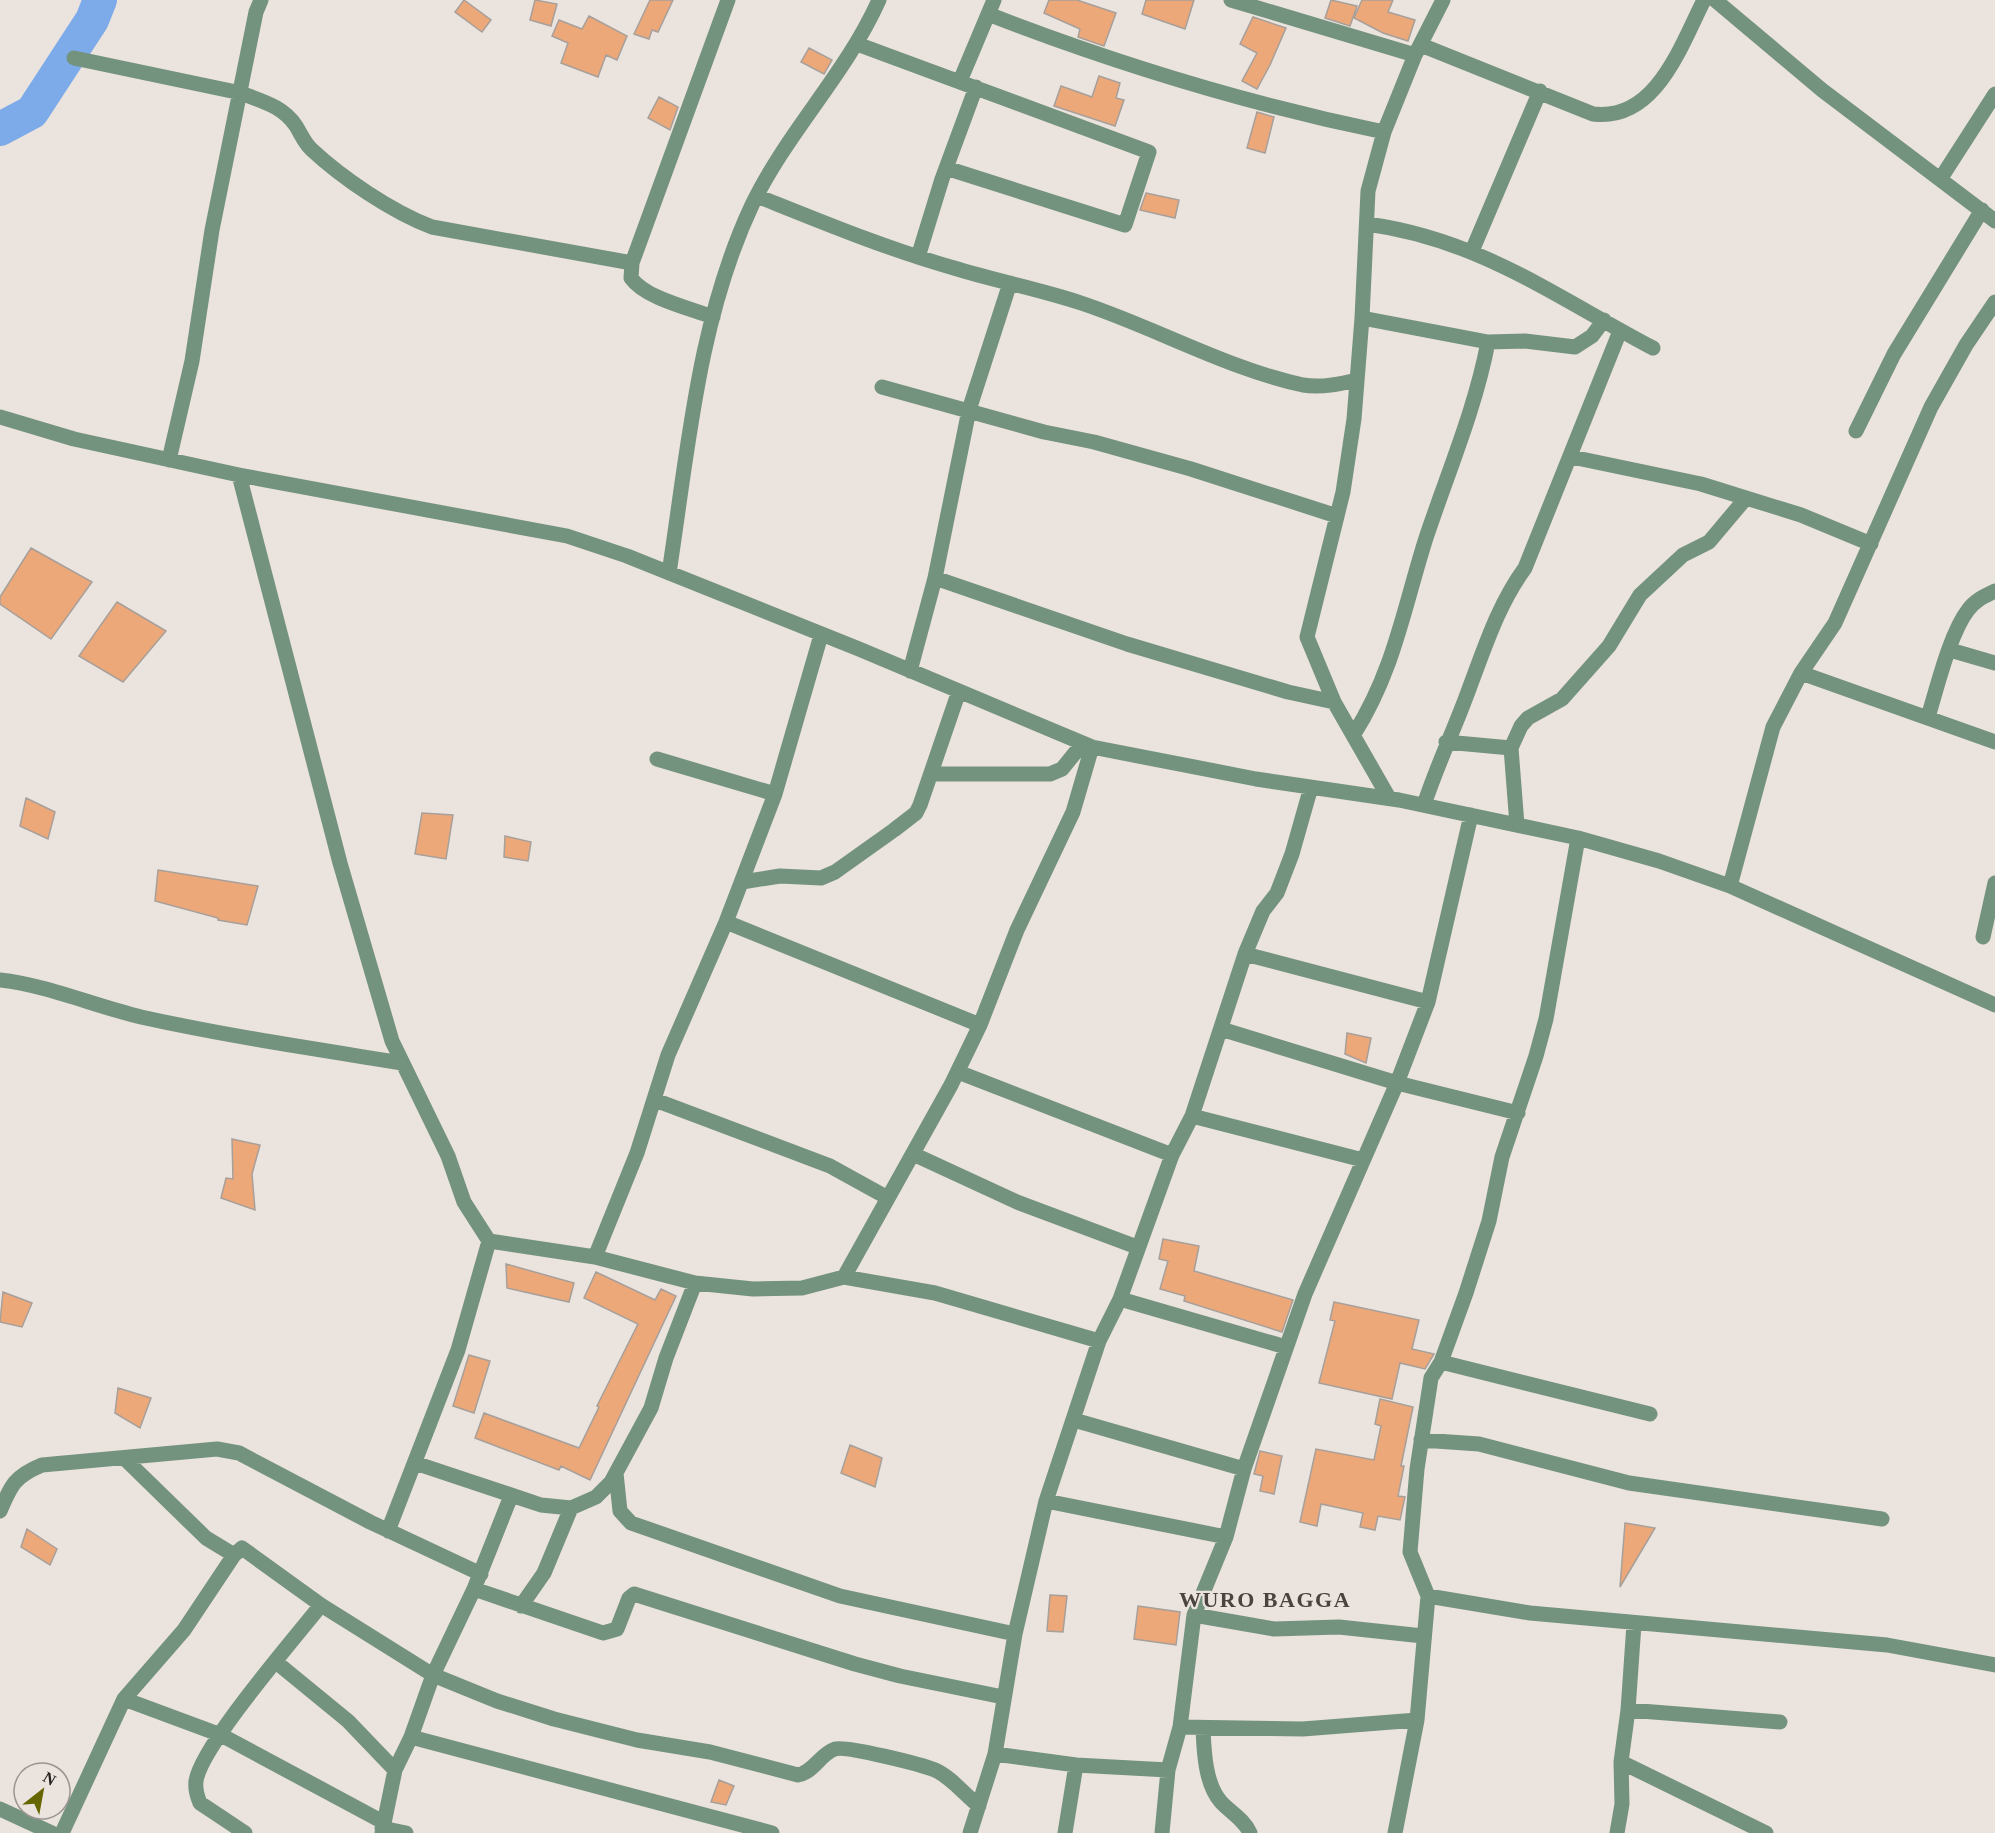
<svg xmlns="http://www.w3.org/2000/svg" width="1995" height="1833" viewBox="0 0 1995 1833" font-family="'Times New Roman',serif">
<style>
.lines{fill:none;stroke-linecap:round;stroke-linejoin:round}
.river{stroke:#7dabe9;stroke-width:34}
.building{fill:#eda879;stroke:#a79f9a;stroke-width:1.5}
.minor{stroke:#74937e;stroke-width:15}
.labels{text-anchor:middle;dominant-baseline:central;stroke-width:4.5;stroke-linejoin:round;paint-order:stroke}
.district-label{font-size:22px;font-weight:bold;letter-spacing:1.5px;fill:#4a433f;stroke:#ebe3dd}
</style>
<rect width="100%" height="100%" fill="#ebe3dd"/>
<g class="lines">
<!-- river -->
<path class="river" d="M 0,129 L 32,112 L 92,20 L 100,0"/>
</g>
<!-- building -->
<path class="building" d="M 464,0 L 491,20 L 482,32 L 455,12 Z
M 535,0 L 557,4 L 551,26 L 530,20 Z
M 650,0 L 673,0 L 658,32 L 652,30 L 649,39 L 634,34 Z
M 1049,0 L 1077,0 L 1116,13 L 1104,46 L 1078,37 L 1080,29 L 1044,13 Z
M 1146,0 L 1194,0 L 1185,29 L 1142,14 Z
M 1331,0 L 1357,6 L 1350,26 L 1325,18 Z
M 1362,0 L 1393,0 L 1388,12 L 1415,20 L 1408,41 L 1383,33 L 1354,18 Z
M 589,16 L 627,36 L 617,60 L 606,55 L 598,77 L 561,63 L 568,43 L 552,36 L 559,20 L 582,29 Z
M 1253,17 L 1286,28 L 1270,65 L 1257,89 L 1242,81 L 1257,53 L 1240,44 Z
M 809,48 L 832,60 L 824,74 L 801,62 Z
M 1099,76 L 1120,83 L 1116,98 L 1124,100 L 1115,126 L 1054,106 L 1061,86 L 1092,97 Z
M 659,97 L 678,107 L 670,130 L 648,118 Z
M 1257,112 L 1274,117 L 1265,153 L 1247,148 Z
M 1146,193 L 1179,200 L 1175,218 L 1140,210 Z
M 31,548 L 92,582 L 51,639 L 0,604 L 0,597 Z
M 117,602 L 166,631 L 123,682 L 79,656 Z
M 26,798 L 55,812 L 48,839 L 20,826 Z
M 422,813 L 453,815 L 446,859 L 415,854 Z
M 505,836 L 531,842 L 528,861 L 504,857 Z
M 158,870 L 258,886 L 247,925 L 218,920 L 218,918 L 155,901 Z
M 1347,1033 L 1371,1038 L 1366,1063 L 1345,1054 Z
M 232,1139 L 260,1145 L 252,1174 L 255,1210 L 221,1198 L 226,1178 L 233,1179 Z
M 1163,1239 L 1199,1246 L 1194,1271 L 1293,1300 L 1282,1332 L 1184,1301 L 1185,1296 L 1160,1289 L 1168,1261 L 1159,1259 Z
M 506,1264 L 574,1283 L 569,1302 L 507,1288 Z
M 596,1272 L 655,1300 L 661,1289 L 676,1296 L 590,1480 L 561,1466 L 559,1470 L 475,1438 L 484,1413 L 579,1448 L 599,1407 L 597,1406 L 638,1324 L 584,1298 Z
M 3,1292 L 32,1303 L 22,1327 L 0,1322 Z
M 1334,1302 L 1419,1320 L 1412,1349 L 1434,1354 L 1425,1369 L 1400,1363 L 1392,1399 L 1319,1383 L 1335,1321 L 1330,1320 Z
M 469,1355 L 490,1361 L 474,1413 L 453,1406 Z
M 118,1388 L 151,1398 L 140,1428 L 115,1413 Z
M 1380,1399 L 1413,1407 L 1401,1466 L 1404,1466 L 1398,1496 L 1405,1497 L 1400,1520 L 1378,1516 L 1375,1530 L 1360,1527 L 1363,1513 L 1321,1504 L 1317,1526 L 1300,1522 L 1316,1449 L 1374,1460 L 1381,1426 L 1375,1424 Z
M 850,1445 L 882,1458 L 875,1487 L 841,1473 Z
M 1260,1451 L 1282,1456 L 1274,1494 L 1260,1491 L 1263,1476 L 1254,1474 Z
M 1625,1523 L 1655,1528 L 1620,1587 Z
M 27,1529 L 57,1549 L 50,1565 L 21,1547 Z
M 1050,1595 L 1067,1596 L 1063,1632 L 1047,1631 Z
M 1138,1606 L 1180,1612 L 1176,1645 L 1134,1639 Z
M 719,1780 L 734,1786 L 726,1805 L 711,1802 Z"/>
<g class="lines">
<!-- minor -->
<path class="minor" d="M 1231,0 L 1415,55
M 1715,0 L 1822,90 L 1995,221
M 988,14 C 1117,64 1248,104 1384,132
M 857,44 L 1149,152 L 1125,225 L 946,168
M 1421,45 L 1593,114 C 1656,122 1681,45 1704,0
M 74,58 L 241,93 C 261,101 283,106 296,126 C 301,134 304,142 311,149 C 342,178 392,212 432,227 L 632,263
M 960,81 L 994,0
M 1941,178 L 1995,94
M 757,196 C 822,222 887,249 954,268 C 996,281 1039,289 1081,303 C 1154,327 1228,369 1303,385 C 1321,388 1340,384 1357,380
M 1367,224 C 1479,239 1556,297 1653,348
M 1472,251 L 1540,91
M 918,257 L 942,179 L 976,87
M 713,317 C 689,308 645,298 631,278 L 632,263 L 728,0
M 1362,318 L 1488,342 L 1525,341 L 1575,347 L 1592,336 L 1604,320
M 882,387 L 1044,432 L 1094,442 L 1191,469 L 1337,516
M 0,417 L 74,439 L 239,475 L 567,536 L 627,556 L 859,649 L 1092,747 L 1256,779 L 1399,800 L 1578,838 L 1659,861 L 1730,886 L 1995,1005
M 1856,431 L 1894,354 L 1982,210
M 1572,457 L 1701,484 L 1801,515 L 1871,544
M 169,460 L 192,361 L 212,230 L 256,12 L 261,0
M 239,475 L 340,863 L 392,1041 L 448,1156 L 464,1202 L 489,1241 L 458,1350 L 388,1531
M 669,573 C 688,450 698,320 752,205 C 787,132 846,74 879,0
M 935,578 L 1127,644 L 1288,692 L 1334,702
M 1950,650 L 1995,663
M 910,671 L 935,578 L 969,410 L 1010,283
M 1801,673 L 1995,742
M 1928,717 C 1937,688 1950,633 1968,610 C 1975,600 1985,596 1995,591
M 1354,734 C 1394,671 1404,607 1426,538 C 1448,472 1475,410 1488,342
M 1446,742 L 1511,748
M 657,759 L 775,794
M 931,774 L 1050,774 L 1062,769 L 1083,743
M 1389,798 L 1334,702 L 1307,637 L 1343,492 L 1354,419 L 1362,318 L 1368,191 L 1384,132 L 1415,55 L 1443,0
M 1424,805 C 1437,765 1455,728 1469,689 C 1485,647 1498,605 1525,568 L 1620,331
M 1517,825 L 1511,748 L 1521,726 L 1528,718 L 1562,699 L 1609,646 L 1640,595 L 1683,555 L 1709,542 L 1746,498
M 742,882 L 780,876 L 821,878 L 835,872 L 894,830 L 916,813 L 920,805 L 959,691
M 1730,886 L 1773,727 L 1801,673 L 1835,623 L 1931,407 L 1966,345 L 1995,302
M 726,922 L 980,1025
M 1983,937 L 1995,883
M 1245,954 L 1428,1002
M 0,980 C 46,985 95,1006 141,1017 C 227,1036 315,1049 402,1063
M 1221,1029 L 1397,1083 L 1518,1113
M 958,1072 L 1172,1155
M 655,1100 L 830,1166 L 888,1198
M 1192,1116 L 1363,1160
M 913,1154 L 1017,1202 L 1137,1247
M 489,1241 L 595,1257 L 695,1283 L 753,1289 L 802,1288 L 844,1277 L 935,1293 L 1099,1341
M 595,1257 L 637,1153 L 668,1055 L 726,922 L 775,794 L 821,635
M 844,1277 L 951,1085 L 980,1025 L 1017,930 L 1073,812 L 1092,747
M 1120,1299 L 1286,1347
M 1441,1362 L 1650,1414
M 1074,1420 L 1244,1469
M 1421,1440 L 1479,1444 L 1629,1483 L 1882,1519
M 125,1459 L 206,1538 L 234,1555
M 415,1463 L 541,1505 L 571,1508 L 596,1497 L 611,1482 L 651,1408 L 666,1358 L 695,1283
M 616,1473 L 620,1511 L 631,1523 L 840,1596 L 1015,1634
M 1046,1501 L 1226,1537
M 0,1511 C 11,1485 15,1476 42,1465 L 217,1449 L 239,1453 L 370,1522 L 481,1574
M 474,1589 L 603,1633 L 617,1629 L 629,1598 L 634,1594 L 855,1664 L 900,1676 L 1003,1697
M 1428,1596 L 1530,1613 L 1887,1645 L 1995,1665
M 521,1606 L 544,1573 L 571,1508
M 1194,1615 L 1274,1629 L 1339,1627 L 1423,1636
M 276,1662 L 348,1721 L 395,1770
M 124,1699 L 221,1735 L 383,1822
M 1628,1710 L 1780,1722
M 1180,1727 L 1303,1729 L 1417,1720
M 1203,1729 C 1204,1751 1205,1784 1221,1802 C 1230,1812 1244,1819 1250,1833
M 411,1737 L 772,1833
M 995,1754 L 1076,1765 L 1168,1770
M 1621,1762 L 1766,1833
M 0,1809 L 52,1833
M 382,1828 L 406,1833
M 62,1833 L 124,1699 L 184,1630 L 234,1555 L 242,1548 L 321,1605 L 433,1675 L 497,1701 L 554,1719 L 637,1740 L 710,1752 L 798,1775 C 814,1772 820,1754 835,1749 C 845,1745 923,1765 935,1770 C 951,1777 965,1795 979,1806
M 245,1833 L 200,1803 C 197,1796 195,1789 196,1781 C 201,1746 295,1638 321,1605
M 382,1833 L 395,1770 L 411,1737 L 433,1675 L 474,1589 L 511,1496
M 970,1833 L 995,1754 L 1015,1634 L 1046,1501 L 1099,1341 L 1120,1299 L 1172,1155 L 1192,1116 L 1245,954 L 1263,911 L 1277,893 L 1292,854 L 1311,787
M 1065,1833 L 1076,1765
M 1162,1833 L 1168,1770 L 1180,1727 L 1194,1615 L 1226,1537 L 1244,1469 L 1305,1294 L 1397,1083 L 1428,1002 L 1471,815
M 1395,1833 L 1417,1720 L 1428,1596 L 1410,1552 L 1417,1469 L 1431,1378 L 1441,1362 L 1466,1293 L 1489,1221 L 1502,1157 L 1536,1056 L 1546,1019 L 1578,838
M 1617,1833 L 1622,1804 L 1621,1762 L 1628,1710 L 1634,1624"/>
</g>
<g class="labels">
<!-- district labels -->
<g class="district-label">
<text x="1265" y="1599">WURO BAGGA</text>
</g>
</g>
<!-- north arrow -->
<g transform="translate(42 1791) rotate(31)"><circle r="28" fill="#ebe3dd" stroke="#9b9591" stroke-width="1.5"/>
<path d="M0-4.5L10 22L0 15L-10 22Z" fill="#666601"/>
<text y="-9" font-size="16" font-weight="bold" text-anchor="middle" fill="#23201e">N</text>
</g>
</svg>
